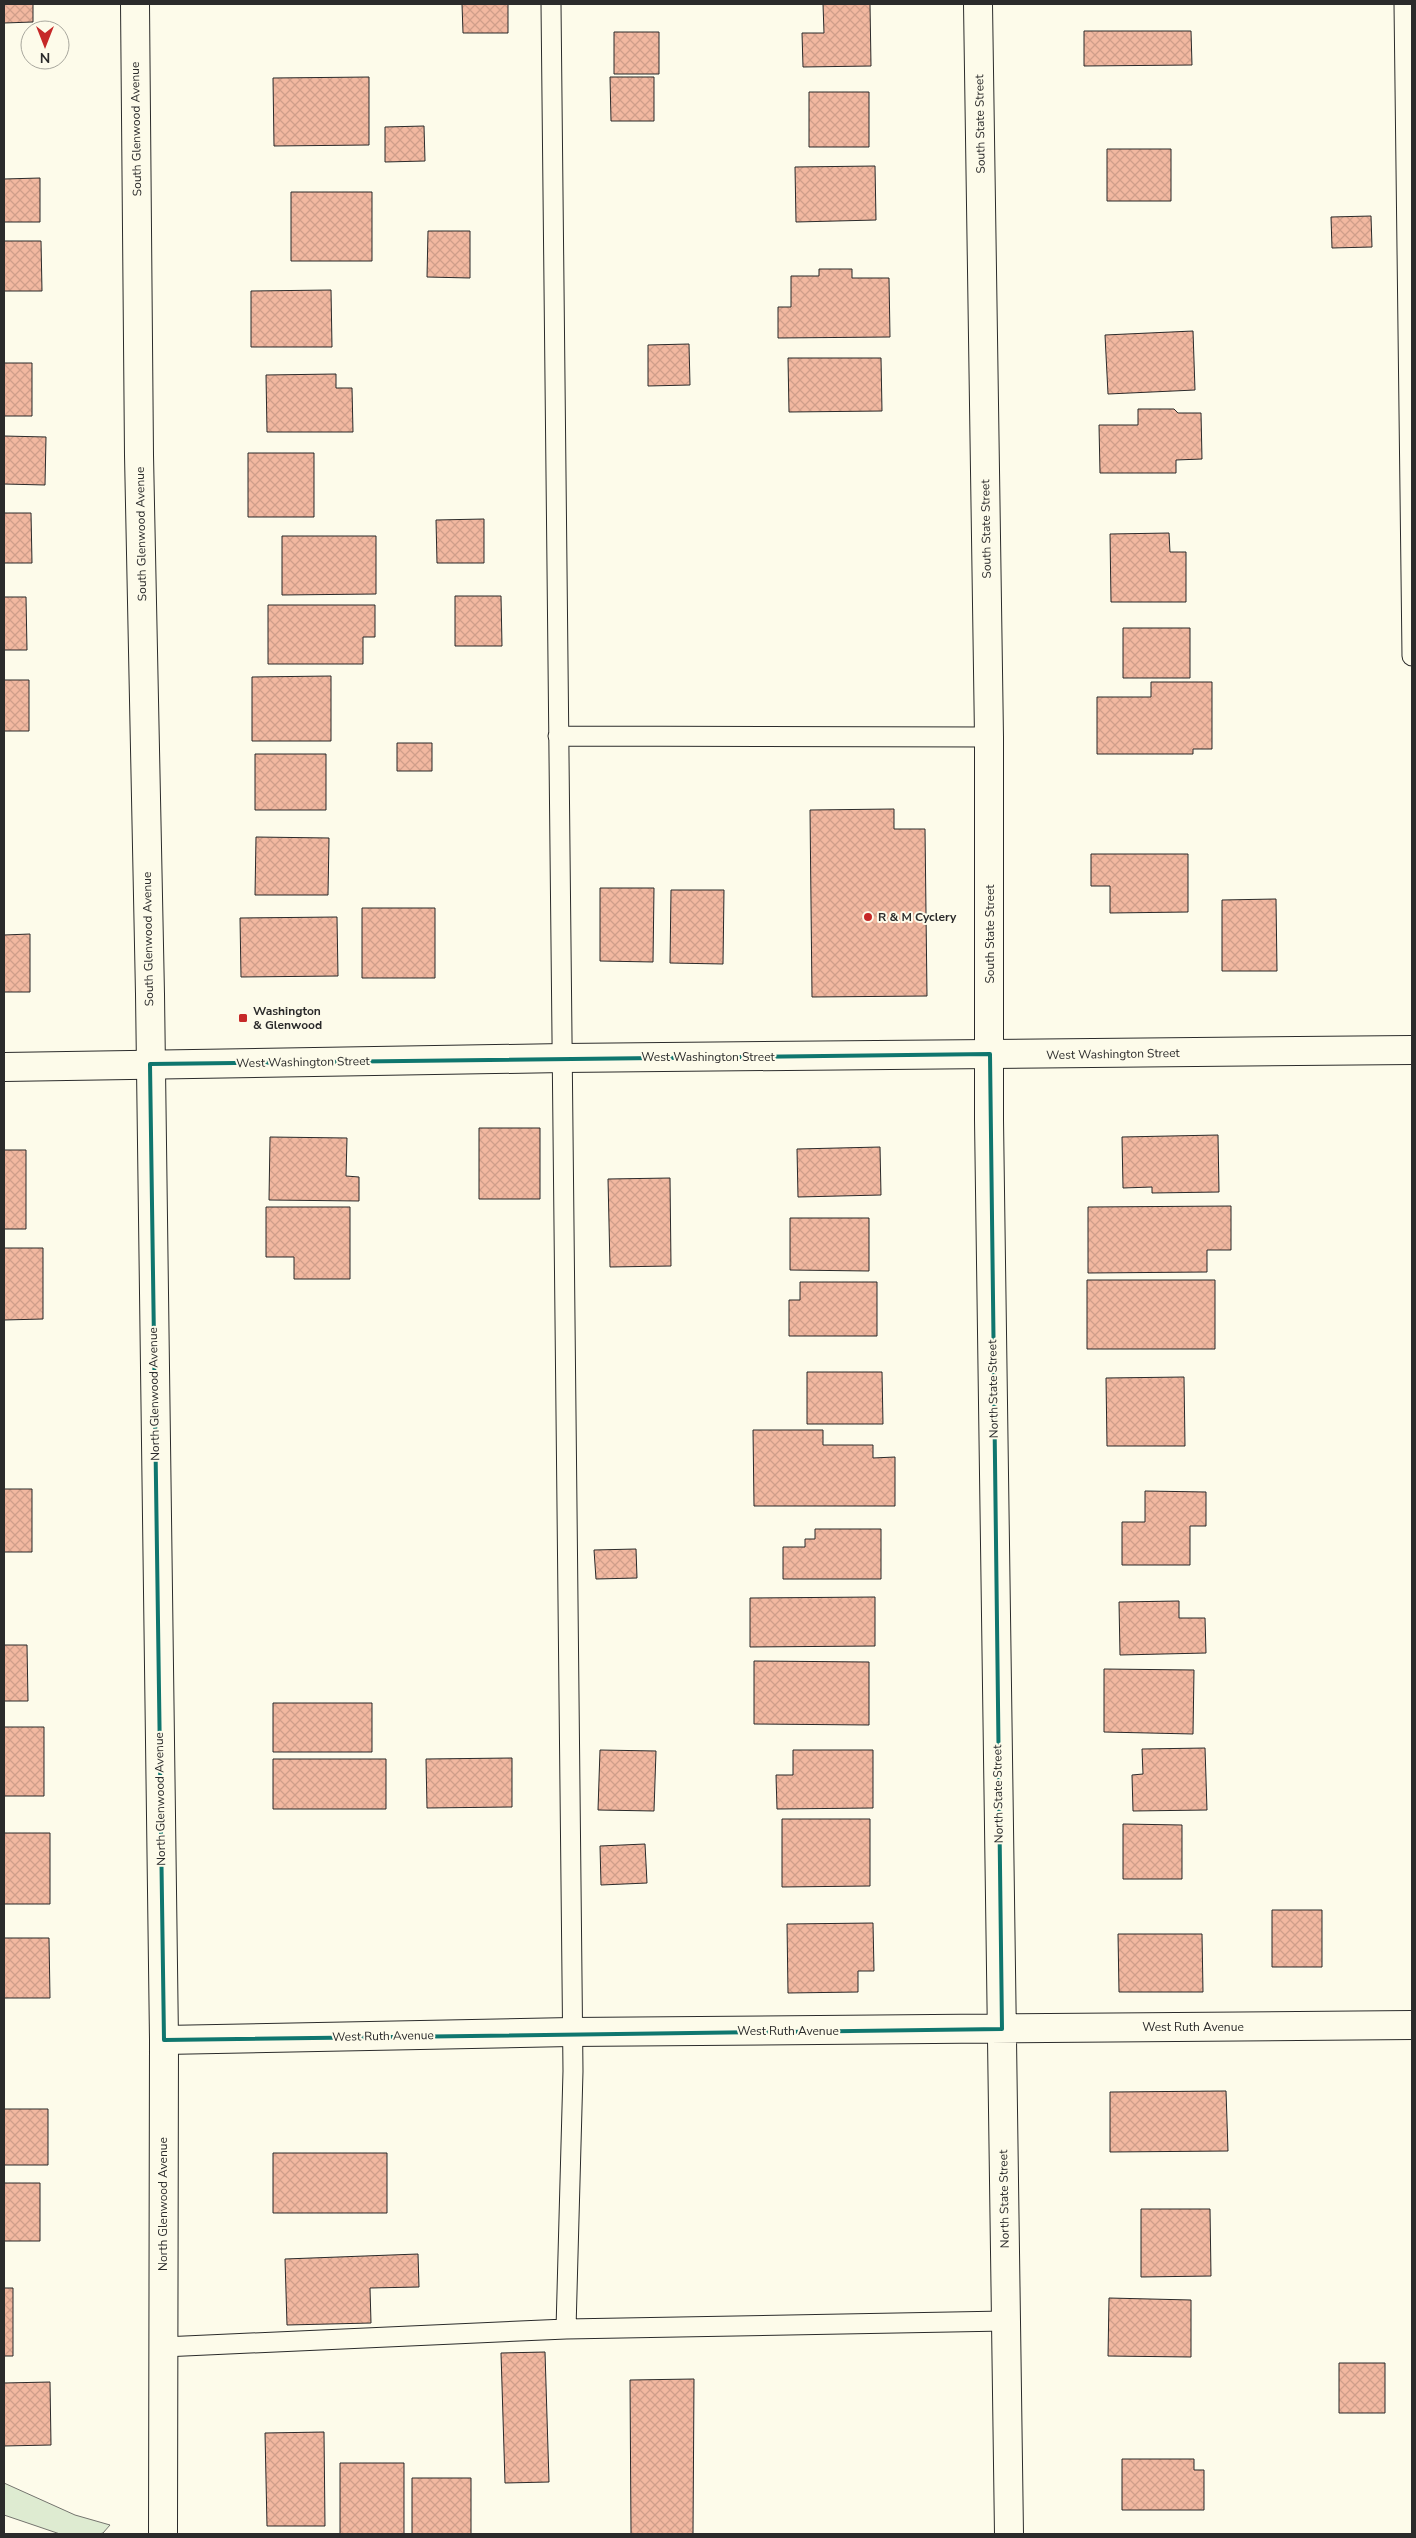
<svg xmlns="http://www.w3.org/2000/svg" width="1416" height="2538" viewBox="0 0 1416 2538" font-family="'Nunito Sans',sans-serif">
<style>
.green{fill:#deebd1;stroke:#74746e}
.building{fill:url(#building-cross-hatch);stroke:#2b2b2b}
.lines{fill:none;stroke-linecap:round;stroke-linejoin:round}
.lane-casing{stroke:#2b2b2b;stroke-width:21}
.street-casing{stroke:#2b2b2b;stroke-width:30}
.secondary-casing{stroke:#2b2b2b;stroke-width:30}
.lane{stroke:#fdfbea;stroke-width:19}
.street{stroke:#fdfbea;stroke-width:28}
.secondary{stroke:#fdfbea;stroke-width:28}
.marked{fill:none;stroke:#0f766e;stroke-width:4;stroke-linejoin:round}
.poi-dot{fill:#c62828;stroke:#fdfbea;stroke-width:2}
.labels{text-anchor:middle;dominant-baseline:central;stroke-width:4;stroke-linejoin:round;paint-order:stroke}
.street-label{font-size:12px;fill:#2b2b2b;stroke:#fdfbea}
.poi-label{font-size:12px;font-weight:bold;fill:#2b2b2b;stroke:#fdfbea;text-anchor:start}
</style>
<defs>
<pattern id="building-cross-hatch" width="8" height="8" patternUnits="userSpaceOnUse" patternTransform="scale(1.25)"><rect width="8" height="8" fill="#f2b8a0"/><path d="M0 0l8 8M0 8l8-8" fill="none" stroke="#d09e8a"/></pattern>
</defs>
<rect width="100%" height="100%" fill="#fdfbea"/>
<!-- green -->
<path class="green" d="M 4,2483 L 75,2515 L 110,2525 L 103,2533 L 99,2534 L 60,2534 L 4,2515 Z"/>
<!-- building -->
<path class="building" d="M 4,4 L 33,4 L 33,22 L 4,23 Z
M 462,4 L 508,4 L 508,33 L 463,33 Z
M 823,4 L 870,4 L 871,66 L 803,67 L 802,33 L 824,33 Z
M 1084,31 L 1191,31 L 1192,65 L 1084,66 Z
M 614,32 L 659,32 L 659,74 L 614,74 Z
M 369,77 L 369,145 L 274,146 L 273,78 Z
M 610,77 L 654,77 L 654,121 L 611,121 Z
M 809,92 L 869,92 L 869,147 L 809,147 Z
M 424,126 L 425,161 L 385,162 L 385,127 Z
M 1107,149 L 1171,149 L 1171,201 L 1107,201 Z
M 875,166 L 876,220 L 796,222 L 795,167 Z
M 40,178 L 40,222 L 4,222 L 4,179 Z
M 291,192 L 372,192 L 372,261 L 291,261 Z
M 1371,216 L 1372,247 L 1332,248 L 1331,217 Z
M 428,231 L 470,231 L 470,278 L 427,277 Z
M 4,241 L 41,241 L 42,291 L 4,291 Z
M 819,269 L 852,269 L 852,278 L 889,278 L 890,337 L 778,338 L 778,307 L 791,307 L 791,276 L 819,276 Z
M 331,290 L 332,347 L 251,347 L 251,291 Z
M 1193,331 L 1195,390 L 1108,394 L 1105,335 Z
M 689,344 L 690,385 L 648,386 L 648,345 Z
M 788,358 L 881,358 L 882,411 L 789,412 Z
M 4,363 L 32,363 L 32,416 L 4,416 Z
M 336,374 L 336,388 L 352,388 L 353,432 L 267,432 L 266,375 Z
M 1138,409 L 1174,409 L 1178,413 L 1201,413 L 1202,459 L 1176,460 L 1176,473 L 1100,473 L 1099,425 L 1138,425 Z
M 4,436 L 46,437 L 45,485 L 4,484 Z
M 248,453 L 314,453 L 314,517 L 248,517 Z
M 4,513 L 31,513 L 32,563 L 4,563 Z
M 484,519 L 484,563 L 437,563 L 436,520 Z
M 1169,533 L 1170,552 L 1186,552 L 1186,602 L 1111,602 L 1110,534 Z
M 282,536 L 376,536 L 376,594 L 282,595 Z
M 455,596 L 501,596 L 502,646 L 455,646 Z
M 4,597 L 26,597 L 27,650 L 4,650 Z
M 268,605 L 375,605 L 375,637 L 363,637 L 363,664 L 268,664 Z
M 1123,628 L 1190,628 L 1190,678 L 1123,678 Z
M 331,676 L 331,741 L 252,741 L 252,677 Z
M 4,680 L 29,680 L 29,731 L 4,731 Z
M 1151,682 L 1212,682 L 1212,749 L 1193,749 L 1193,754 L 1097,754 L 1097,697 L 1151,697 Z
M 397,743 L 432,743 L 432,771 L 397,771 Z
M 255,754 L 326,754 L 326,810 L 255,810 Z
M 894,809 L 894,829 L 925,829 L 927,996 L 812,997 L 810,810 Z
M 256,837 L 329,838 L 328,895 L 255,895 Z
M 1091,854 L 1188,854 L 1188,912 L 1110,913 L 1110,886 L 1091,886 Z
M 600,888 L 654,888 L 653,962 L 600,961 Z
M 671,890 L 724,890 L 723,964 L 670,963 Z
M 1276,899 L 1277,971 L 1222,971 L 1222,900 Z
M 362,908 L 435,908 L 435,978 L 362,978 Z
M 337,917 L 338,976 L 241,977 L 240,918 Z
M 30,934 L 30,992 L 4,992 L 4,935 Z
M 479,1128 L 540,1128 L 540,1199 L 479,1199 Z
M 1218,1135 L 1219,1192 L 1152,1193 L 1152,1187 L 1123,1188 L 1122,1137 Z
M 270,1137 L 347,1138 L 346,1176 L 359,1177 L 359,1201 L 269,1200 Z
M 880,1147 L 881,1195 L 798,1197 L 797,1149 Z
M 4,1150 L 26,1150 L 26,1229 L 4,1229 Z
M 670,1178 L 671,1266 L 610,1267 L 608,1179 Z
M 1231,1206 L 1231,1250 L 1207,1250 L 1207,1272 L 1088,1273 L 1088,1207 Z
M 266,1207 L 350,1207 L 350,1279 L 294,1279 L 294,1257 L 266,1257 Z
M 790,1218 L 869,1218 L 869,1271 L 790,1270 Z
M 4,1248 L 43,1248 L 43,1319 L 4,1320 Z
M 1087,1280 L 1215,1280 L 1215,1349 L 1087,1349 Z
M 800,1282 L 877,1282 L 877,1336 L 789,1336 L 789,1300 L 800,1300 Z
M 807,1372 L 882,1372 L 883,1424 L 807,1424 Z
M 1184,1377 L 1185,1446 L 1107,1446 L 1106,1378 Z
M 753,1430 L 823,1430 L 823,1445 L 873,1445 L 873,1458 L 895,1457 L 895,1506 L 754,1506 Z
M 4,1489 L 32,1489 L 32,1552 L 4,1552 Z
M 1145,1491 L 1206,1492 L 1206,1526 L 1190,1526 L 1190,1565 L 1122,1565 L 1122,1522 L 1145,1522 Z
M 815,1529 L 881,1529 L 881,1579 L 783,1579 L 783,1547 L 805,1547 L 805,1539 L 815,1539 Z
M 636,1549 L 637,1578 L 596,1579 L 594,1550 Z
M 875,1597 L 875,1646 L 750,1647 L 750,1598 Z
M 1179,1601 L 1179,1618 L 1205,1618 L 1206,1653 L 1120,1655 L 1119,1602 Z
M 4,1645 L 27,1645 L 28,1701 L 4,1701 Z
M 754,1661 L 869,1662 L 869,1725 L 754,1724 Z
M 1104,1669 L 1194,1670 L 1193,1734 L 1104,1732 Z
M 273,1703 L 372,1703 L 372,1752 L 273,1752 Z
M 4,1727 L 44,1727 L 44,1796 L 4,1796 Z
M 1205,1748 L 1207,1810 L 1133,1811 L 1132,1775 L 1143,1774 L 1142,1749 Z
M 600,1750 L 656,1751 L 654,1811 L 598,1810 Z
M 793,1750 L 873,1750 L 873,1808 L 777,1809 L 776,1775 L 793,1775 Z
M 512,1758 L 512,1807 L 427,1808 L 426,1759 Z
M 273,1759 L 386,1759 L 386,1809 L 273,1809 Z
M 782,1819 L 870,1819 L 870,1886 L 782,1887 Z
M 1123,1824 L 1182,1825 L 1182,1879 L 1123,1879 Z
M 4,1833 L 50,1833 L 50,1904 L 4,1904 Z
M 645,1844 L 647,1883 L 601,1885 L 600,1846 Z
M 1272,1910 L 1322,1910 L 1322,1967 L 1272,1967 Z
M 873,1923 L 874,1971 L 858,1971 L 858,1992 L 788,1993 L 787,1924 Z
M 1118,1934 L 1202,1934 L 1203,1992 L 1119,1992 Z
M 4,1938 L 49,1938 L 50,1998 L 4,1998 Z
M 1226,2091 L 1228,2151 L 1110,2152 L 1110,2092 Z
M 4,2109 L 48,2109 L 48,2165 L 4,2165 Z
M 273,2153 L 387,2153 L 387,2213 L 273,2213 Z
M 4,2183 L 40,2183 L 40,2241 L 4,2241 Z
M 1141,2209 L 1210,2209 L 1211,2276 L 1141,2277 Z
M 418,2254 L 419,2287 L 370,2288 L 371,2323 L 287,2325 L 285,2259 Z
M 4,2288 L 13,2288 L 13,2356 L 4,2356 Z
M 1109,2298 L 1191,2300 L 1191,2357 L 1108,2356 Z
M 545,2352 L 549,2482 L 505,2483 L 501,2353 Z
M 1339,2363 L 1385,2363 L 1385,2413 L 1339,2413 Z
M 694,2379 L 693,2534 L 631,2534 L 630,2380 Z
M 50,2382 L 51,2445 L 4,2446 L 4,2383 Z
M 324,2432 L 325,2526 L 267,2526 L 265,2433 Z
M 1122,2459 L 1194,2459 L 1194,2470 L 1204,2470 L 1204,2510 L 1122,2510 Z
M 340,2463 L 404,2463 L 404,2534 L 340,2534 Z
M 412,2478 L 471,2478 L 471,2534 L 412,2534 Z"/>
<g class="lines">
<defs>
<path id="lane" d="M 1404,4 L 1412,656
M 558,736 L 989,737
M 566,2329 L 1005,2321
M 163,2347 L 566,2329 L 573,2071 L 551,4"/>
<path id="street" d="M 135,4 L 139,455 L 150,994 L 164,2040 L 163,2534
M 978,4 L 989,737 L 989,1120 L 1009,2534
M 164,2040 L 571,2032 L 1412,2025"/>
<path id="secondary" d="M 4,1067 L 563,1058 L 1412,1050"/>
</defs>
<!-- lane casing -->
<use href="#lane" class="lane-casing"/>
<!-- street casing -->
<use href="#street" class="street-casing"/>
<!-- secondary casing -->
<use href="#secondary" class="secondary-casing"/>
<!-- lane -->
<use href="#lane" class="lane"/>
<!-- street -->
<use href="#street" class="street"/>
<!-- secondary -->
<use href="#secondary" class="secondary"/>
</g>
<!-- marked area -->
<path class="marked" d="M 990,1054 L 1002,2029 L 164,2040 L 150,1064 Z"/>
<!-- markers -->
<g class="poi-dot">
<circle cx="868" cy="917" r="5"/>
<rect x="238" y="1013" width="10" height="10" rx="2.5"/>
</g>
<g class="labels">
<!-- street labels -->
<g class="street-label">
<text transform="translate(980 124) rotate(-91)">South State Street</text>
<text transform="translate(136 129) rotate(-91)">South Glenwood Avenue</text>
<text transform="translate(986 529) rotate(-91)">South State Street</text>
<text transform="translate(141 534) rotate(-91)">South Glenwood Avenue</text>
<text transform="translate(990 934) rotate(-90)">South State Street</text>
<text transform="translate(148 939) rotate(-91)">South Glenwood Avenue</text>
<text transform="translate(1113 1054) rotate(-1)">West Washington Street</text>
<text x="708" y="1057">West Washington Street</text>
<text transform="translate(303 1062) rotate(-1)">West Washington Street</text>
<text transform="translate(993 1389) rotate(-91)">North State Street</text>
<text transform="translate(154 1394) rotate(-91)">North Glenwood Avenue</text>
<text transform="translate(998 1794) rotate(-91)">North State Street</text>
<text transform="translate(160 1799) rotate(-91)">North Glenwood Avenue</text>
<text x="1193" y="2027">West Ruth Avenue</text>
<text x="788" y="2031">West Ruth Avenue</text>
<text transform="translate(383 2036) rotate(-1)">West Ruth Avenue</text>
<text transform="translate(1004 2199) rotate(-91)">North State Street</text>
<text transform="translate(163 2204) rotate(-90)">North Glenwood Avenue</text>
</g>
<!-- poi labels -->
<g class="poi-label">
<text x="878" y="917">R &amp; M Cyclery</text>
<text x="253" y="1011">Washington<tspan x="253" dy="14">&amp; Glenwood</tspan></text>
</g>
</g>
<!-- border -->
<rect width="1416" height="2538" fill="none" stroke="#2b2b2b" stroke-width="10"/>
<!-- north arrow -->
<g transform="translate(45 45) rotate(180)"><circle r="24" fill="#fdfbea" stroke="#a9a89e"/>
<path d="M0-4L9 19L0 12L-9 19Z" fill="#c62828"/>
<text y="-8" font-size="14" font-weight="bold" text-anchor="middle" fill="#2b2b2b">N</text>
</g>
</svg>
